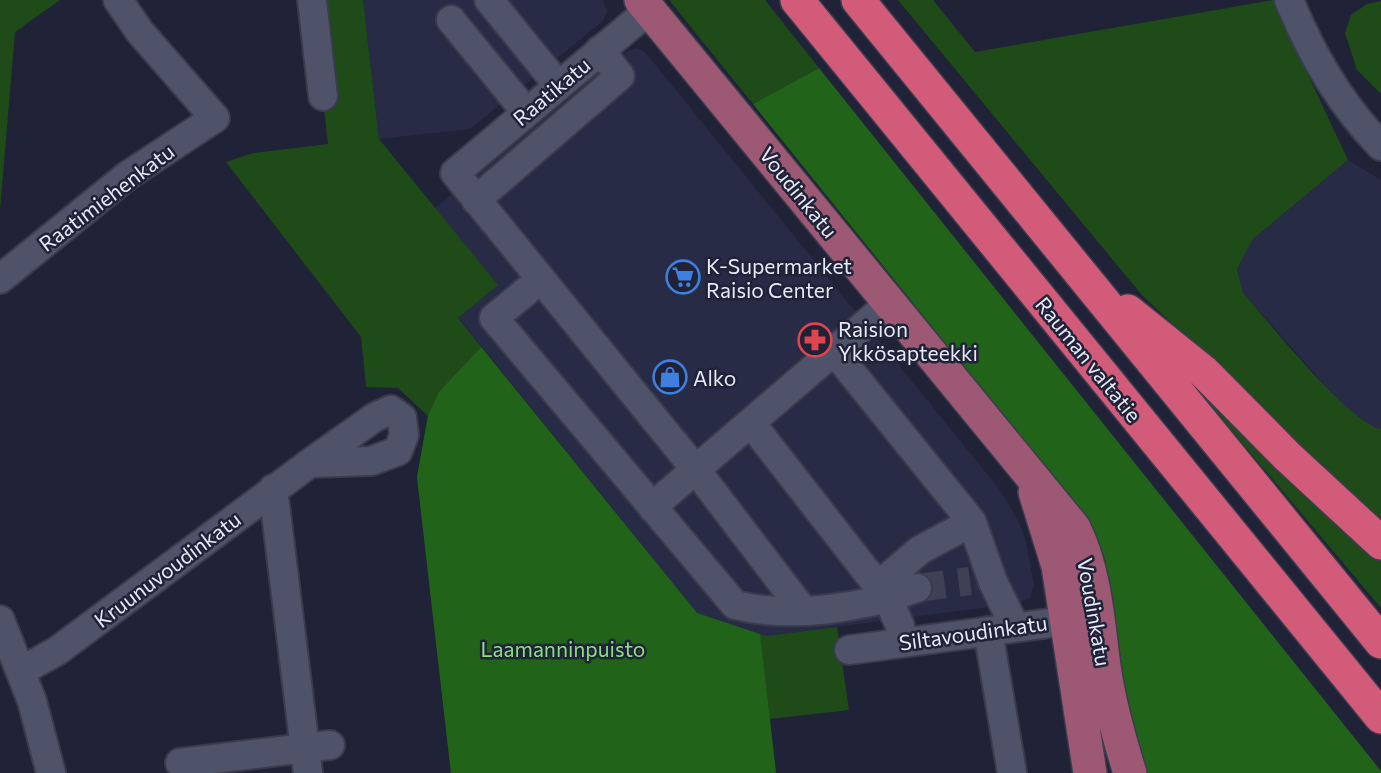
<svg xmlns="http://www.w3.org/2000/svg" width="1381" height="773" viewBox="0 0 1381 773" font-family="Commissioner,sans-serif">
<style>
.built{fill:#282b46}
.green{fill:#1f4b19}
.forest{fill:#22631a}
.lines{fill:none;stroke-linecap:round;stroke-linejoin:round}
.minor-tunnel{stroke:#3e4054;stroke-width:28;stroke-dasharray:28 14;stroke-linecap:butt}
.minor-casing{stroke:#3a3c4d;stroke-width:32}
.major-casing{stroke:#3a3c4d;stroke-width:36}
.highway-casing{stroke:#3a3c4d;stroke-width:36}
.minor{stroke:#4f536a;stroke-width:28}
.major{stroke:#9d5873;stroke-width:33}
.highway{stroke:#d15b79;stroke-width:33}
.labels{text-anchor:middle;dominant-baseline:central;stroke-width:5;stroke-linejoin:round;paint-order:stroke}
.street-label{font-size:21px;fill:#e6e9f7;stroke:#202237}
.poi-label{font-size:21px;fill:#e6e9f7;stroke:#202237;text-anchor:start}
.park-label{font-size:21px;fill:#8ae17f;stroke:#202237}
</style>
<rect width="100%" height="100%" fill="#202237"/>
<!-- built -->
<path class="built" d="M 363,0 L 603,0 L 607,11 L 603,21 L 470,129 L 379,139 Z
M 636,48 L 645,52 L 1000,490 L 1020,524 L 1026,542 L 1034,585 L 1030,597 L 1020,603 L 766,636 L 697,613 L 458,317 L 435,208 L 628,51 Z
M 1348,160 L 1381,180 L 1381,429 L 1372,427 L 1348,411 L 1243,293 L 1237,268 L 1253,239 Z"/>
<!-- green -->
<path class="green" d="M 0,0 L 60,0 L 15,32 L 0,210 Z
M 312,0 L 363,0 L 379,139 L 498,285 L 458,318 L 697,613 L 766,636 L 837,627 L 849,710 L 770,719 L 776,773 L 451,773 L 417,477 L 428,416 L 398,388 L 366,387 L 361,337 L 226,162 L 253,153 L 328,144 Z
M 669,0 L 765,0 L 819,68 L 753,104 Z
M 898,0 L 933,0 L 975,52 L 1273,0 L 1348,160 L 1253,239 L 1237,269 L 1243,293 C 1270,323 1348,422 1381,429 L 1381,524 L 1141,294 Z
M 1381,1 L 1381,94 L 1357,70 L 1345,33 L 1351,15 L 1367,4 Z
M 1199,382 L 1381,557 L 1381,608 L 1195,387 Z"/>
<!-- forest -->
<path class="forest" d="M 819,68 L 1381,771 L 1381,773 L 1144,773 L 1132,729 L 1105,559 L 1089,522 L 753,104 Z
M 481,347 L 697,613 L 760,634 L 776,773 L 451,773 L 417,477 L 428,416 L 439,392 Z"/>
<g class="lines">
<!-- minor-tunnel -->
<path class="minor-tunnel" d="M 917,588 L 970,581"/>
<defs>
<path id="minor" d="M 312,0 L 323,96
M 489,0 L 558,85
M 1289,0 C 1311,54 1340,104 1381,146
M 649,10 L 455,173 L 696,470 L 802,609
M 451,20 L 526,112
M 476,200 L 620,76 L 600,50
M 0,279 L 127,176 L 215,118 L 140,32 L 118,0
M 541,279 L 494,318 L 735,605 C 791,619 864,608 917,588
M 834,351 L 972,522 L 993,582 L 1015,627
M 751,423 L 888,599 L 900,626 L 901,642
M 273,489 L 308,773
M 652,507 L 890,303
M 879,585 L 920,550 L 972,522
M 0,620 L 32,701 L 51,773
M 988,631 L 1012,773
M 849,650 L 1087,618
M 21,671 L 57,651 L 310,463 L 371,461 L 398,451 L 404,435 L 402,418 L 391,410 L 375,417 L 310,463
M 180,763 L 330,745"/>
<path id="major" d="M 641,0 L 1074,528 C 1095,570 1098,620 1104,666 C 1109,702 1119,738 1130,773
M 1035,492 L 1058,566 L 1090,773"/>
<path id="highway" d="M 797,0 L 1381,717
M 858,0 L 1381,642
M 1128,311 L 1204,372 L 1287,456 L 1381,543"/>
</defs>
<!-- minor casing -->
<use href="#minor" class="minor-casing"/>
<!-- major casing -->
<use href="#major" class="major-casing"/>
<!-- highway casing -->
<use href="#highway" class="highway-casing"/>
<!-- minor -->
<use href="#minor" class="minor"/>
<!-- major -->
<use href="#major" class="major"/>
<!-- highway -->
<use href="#highway" class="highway"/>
</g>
<!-- icons -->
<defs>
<symbol id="supermarket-ring" viewBox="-11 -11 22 22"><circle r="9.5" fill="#202237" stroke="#3f7fe0" stroke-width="1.5"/><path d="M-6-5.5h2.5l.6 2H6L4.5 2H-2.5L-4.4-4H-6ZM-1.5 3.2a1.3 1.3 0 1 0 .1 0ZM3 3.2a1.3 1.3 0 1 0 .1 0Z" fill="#3f7fe0"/></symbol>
<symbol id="pharmacy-ring" viewBox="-11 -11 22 22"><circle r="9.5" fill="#202237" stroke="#e0444e" stroke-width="1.5"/><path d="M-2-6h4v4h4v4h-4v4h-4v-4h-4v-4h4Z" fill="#e0444e"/></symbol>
<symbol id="shop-ring" viewBox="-11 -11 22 22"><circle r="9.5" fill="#202237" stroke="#3f7fe0" stroke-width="1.5"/><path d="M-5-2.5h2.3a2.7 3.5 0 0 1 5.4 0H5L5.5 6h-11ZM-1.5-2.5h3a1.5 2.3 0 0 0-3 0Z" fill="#3f7fe0"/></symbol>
</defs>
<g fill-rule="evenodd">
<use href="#supermarket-ring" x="664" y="258" width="38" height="38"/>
<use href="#pharmacy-ring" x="796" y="321" width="38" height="38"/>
<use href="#shop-ring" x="651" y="358" width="38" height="38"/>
</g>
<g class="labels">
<!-- street labels -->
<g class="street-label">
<text transform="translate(551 91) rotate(-40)">Raatikatu</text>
<text transform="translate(799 192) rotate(51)">Voudinkatu</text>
<text transform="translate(106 197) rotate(-37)">Raatimiehenkatu</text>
<text transform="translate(1089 359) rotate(51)">Rauman valtatie</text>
<text transform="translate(167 569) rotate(-37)">Kruunuvoudinkatu</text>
<text transform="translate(1095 612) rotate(80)">Voudinkatu</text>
<text transform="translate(973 632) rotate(-8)">Siltavoudinkatu</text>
</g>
<!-- poi labels -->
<g class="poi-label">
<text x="706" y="265">K-Supermarket<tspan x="706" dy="24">Raisio Center</tspan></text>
<text x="838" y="328">Raision<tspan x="838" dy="24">Ykkösapteekki</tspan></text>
<text x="693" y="377">Alko</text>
</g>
<!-- park labels -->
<g class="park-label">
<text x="563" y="648">Laamanninpuisto</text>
</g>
</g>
</svg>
